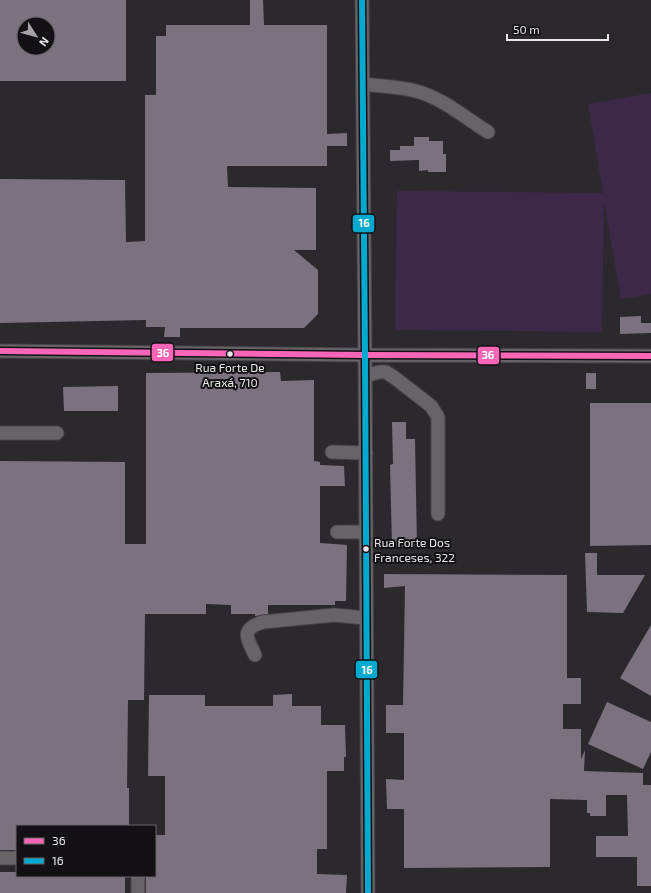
<svg xmlns="http://www.w3.org/2000/svg" width="651" height="893" viewBox="0 0 651 893" font-family="'Exo 2',sans-serif">
<style>
.garden{fill:#3c2948}
.building{fill:#7a727f;fill-rule:evenodd}
.lines{fill:none;stroke-linecap:round;stroke-linejoin:round}
.minor-casing{stroke:#474549;stroke-width:15}
.minor{stroke:#676469;stroke-width:13}
.bus-1-casing{stroke:#131115;stroke-width:9}
.bus-2-casing{stroke:#131115;stroke-width:9}
.bus-1{stroke:#fa66b7;stroke-width:6}
.bus-2{stroke:#00a9ce;stroke-width:6}
.bus-dot{fill:#e9e6eb;stroke:#131115;stroke-width:1.5}
.labels{text-anchor:middle;dominant-baseline:central;stroke-width:4;stroke-linejoin:round;paint-order:stroke}
.bus-label{font-size:12px;fill:#e9e6eb;stroke:#131115}
.line-badge{stroke:#131115;stroke-width:1.5}
.badge-label{font-size:11px;text-anchor:middle;font-weight:bold;fill:#fff}
</style>
<rect width="100%" height="100%" fill="#2c292e"/>
<!-- garden -->
<path class="garden" d="M 651,93 L 651,294 L 621,299 L 604,202 L 602,332 L 395,330 L 397,191 L 603,193 L 588,104 Z"/>
<!-- building -->
<path class="building" d="M 0,0 L 126,0 L 126,81 L 0,81 ZM 24,24 L 48,24 L 48,48 L 24,48 Z
M 250,0 L 263,0 L 264,25 L 327,25 L 327,134 L 347,133 L 347,146 L 327,146 L 327,166 L 227,166 L 228,187 L 316,188 L 316,250 L 294,250 L 318,270 L 318,314 L 304,328 L 180,328 L 180,337 L 164,337 L 165,327 L 146,327 L 146,320 L 0,323 L 0,179 L 125,180 L 126,242 L 145,241 L 145,95 L 156,95 L 156,36 L 166,36 L 166,25 L 250,25 Z
M 414,137 L 429,137 L 429,141 L 443,141 L 443,154 L 446,154 L 446,172 L 428,172 L 428,170 L 419,171 L 419,160 L 390,161 L 390,150 L 400,150 L 400,146 L 414,146 Z
M 641,316 L 641,323 L 651,323 L 651,333 L 620,334 L 620,317 Z
M 280,372 L 281,381 L 314,380 L 314,461 L 320,462 L 320,465 L 344,466 L 345,486 L 320,486 L 320,543 L 347,545 L 346,601 L 335,601 L 335,605 L 268,605 L 268,614 L 255,616 L 255,614 L 231,614 L 231,605 L 206,604 L 206,614 L 145,614 L 144,700 L 128,700 L 127,788 L 129,788 L 129,826 L 17,826 L 17,850 L 0,850 L 0,461 L 125,462 L 125,544 L 146,544 L 146,373 Z
M 586,373 L 596,373 L 596,389 L 586,389 Z
M 118,386 L 118,411 L 64,411 L 63,387 Z
M 590,403 L 651,403 L 651,545 L 590,546 Z
M 392,422 L 406,422 L 406,439 L 415,439 L 417,546 L 392,547 L 390,465 L 393,464 Z
M 585,553 L 597,553 L 597,575 L 645,575 L 623,613 L 587,612 Z
M 384,574 L 567,575 L 567,678 L 581,678 L 581,704 L 563,704 L 563,729 L 581,729 L 581,759 L 585,750 L 584,771 L 643,773 L 643,785 L 651,785 L 651,886 L 637,886 L 637,857 L 596,857 L 596,836 L 628,836 L 627,795 L 606,795 L 606,816 L 590,816 L 590,813 L 587,813 L 587,800 L 550,799 L 550,867 L 404,868 L 404,809 L 387,809 L 386,779 L 404,780 L 404,733 L 386,733 L 386,705 L 403,705 L 405,586 L 384,588 Z
M 651,625 L 651,696 L 620,678 Z
M 292,694 L 292,706 L 321,706 L 321,725 L 345,725 L 346,757 L 344,757 L 344,771 L 327,771 L 327,849 L 317,849 L 317,874 L 347,875 L 346,893 L 146,893 L 146,876 L 155,876 L 155,835 L 165,835 L 165,776 L 148,776 L 149,695 L 205,695 L 205,706 L 273,706 L 273,695 Z
M 607,702 L 651,722 L 651,752 L 643,769 L 588,744 Z
M 0,872 L 17,872 L 17,876 L 125,876 L 125,893 L 0,893 Z"/>
<g class="lines">
<defs>
<path id="minor" d="M 362,0 L 365,355 L 368,893
M 363,84 C 379,86 396,87 412,90 C 440,96 464,117 488,132
M 0,351 L 365,355 L 651,356
M 365,376 L 379,372 L 386,372 L 395,378 L 431,406 L 438,417 L 438,514
M 0,433 L 57,433
M 332,452 L 366,453
M 337,532 L 366,532
M 255,655 C 247,638 240,629 263,622 L 334,615 L 366,618
M 0,858 L 17,858
M 138,876 L 138,893"/>
</defs>
<!-- minor casing -->
<use href="#minor" class="minor-casing"/>
<!-- minor -->
<use href="#minor" class="minor"/>
<defs>
<path id="bus-1" d="M 0,351 L 365,355 L 651,356"/>
<path id="bus-2" d="M 362,0 L 365,355 L 368,893"/>
</defs>
<!-- bus-1 casing -->
<use href="#bus-1" class="bus-1-casing"/>
<!-- bus-2 casing -->
<use href="#bus-2" class="bus-2-casing"/>
<!-- bus-1 -->
<use href="#bus-1" class="bus-1"/>
<!-- bus-2 -->
<use href="#bus-2" class="bus-2"/>
</g>
<!-- markers -->
<g class="bus-dot">
<circle cx="230" cy="354" r="3.5"/>
<circle cx="366" cy="549" r="3.5"/>
</g>
<g class="labels">
<!-- bus labels -->
<g class="bus-label">
<text x="230" y="367">Rua Forte De<tspan x="230" dy="15">Araxá, 710</tspan></text>
<text x="374" y="542" text-anchor="start">Rua Forte Dos<tspan x="374" dy="15">Franceses, 322</tspan></text>
</g>
</g>
<g class="line-badge">
<rect x="352" y="214" width="23" height="19" rx="4" fill="#00a9ce"/>
<rect x="151" y="343" width="23" height="19" rx="4" fill="#fa66b7"/>
<rect x="477" y="346" width="23" height="19" rx="4" fill="#fa66b7"/>
<rect x="355" y="660" width="23" height="19" rx="4" fill="#00a9ce"/>
</g>
<g class="badge-label">
<text x="364" y="227">16</text>
<text x="163" y="357">36</text>
<text x="488" y="359">36</text>
<text x="367" y="674">16</text>
</g>
<!-- legend -->
<rect x="16" y="825" width="140" height="52" fill="#131115" stroke="#69666b"/>
<rect x="24" y="838" width="20" height="6" fill="#fa66b7" stroke="#69666b"/>
<text x="52" y="845" font-size="12" fill="#e9e6eb">36</text>
<rect x="24" y="858" width="20" height="6" fill="#00a9ce" stroke="#69666b"/>
<text x="52" y="865" font-size="12" fill="#e9e6eb">16</text>
<!-- north arrow -->
<g transform="translate(36 36) rotate(126)"><circle r="19" fill="#131115" stroke="#69666b"/>
<path d="M0-3L7 15L0 10L-7 15Z" fill="#a7a4a9"/>
<text y="-6" font-size="11" font-weight="bold" text-anchor="middle" fill="#e9e6eb">N</text>
</g>
<!-- scale -->
<path d="M507 34v6h101v-6" fill="none" stroke="#e9e6eb" stroke-width="2"/>
<text x="513" y="34" font-size="12" fill="#e9e6eb" stroke="#131115" stroke-width="3" paint-order="stroke">50 m</text>
</svg>
